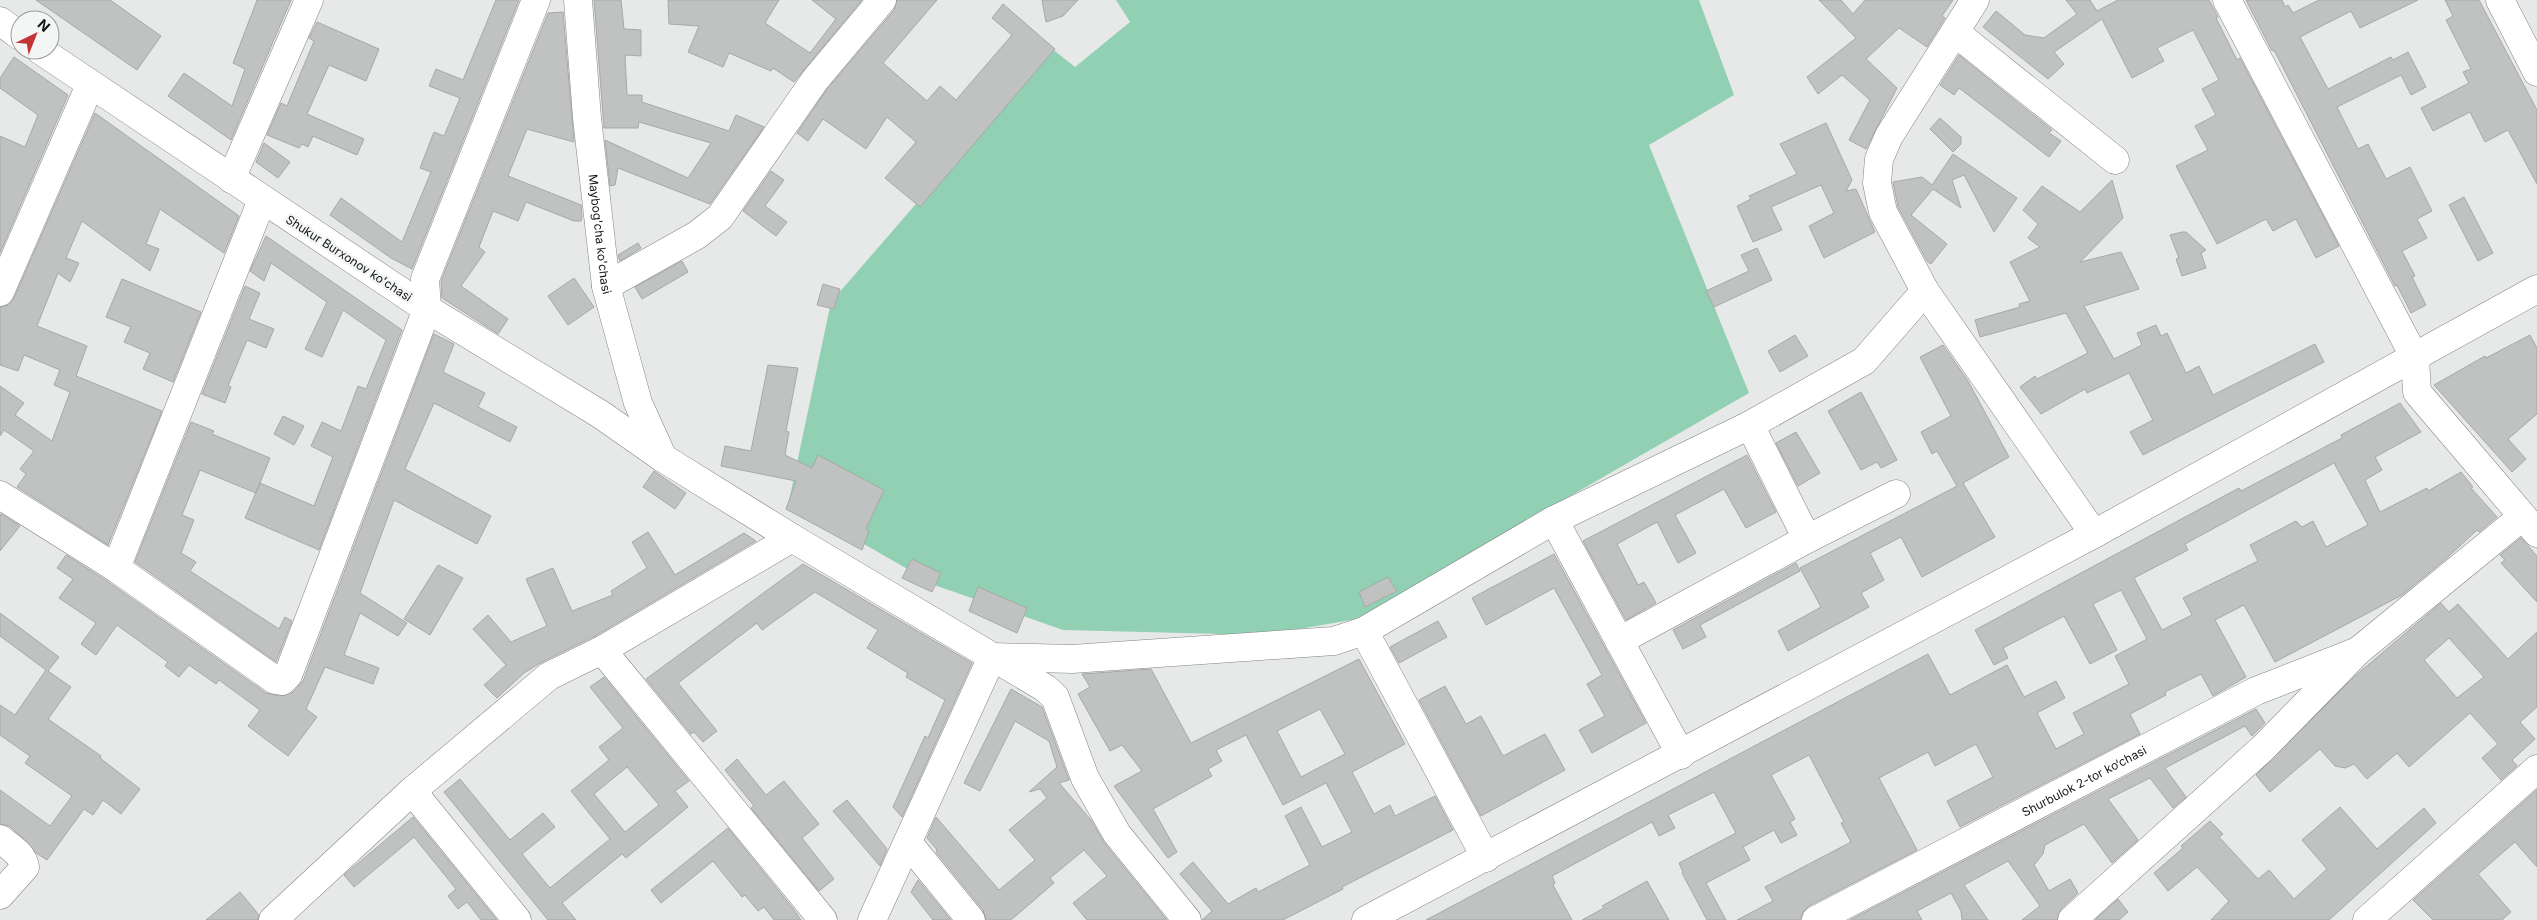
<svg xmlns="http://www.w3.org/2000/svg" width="2537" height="920" viewBox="0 0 2537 920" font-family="Inter,sans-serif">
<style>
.green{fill:#92d0b3}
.building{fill:#bfc2c0;stroke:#a6a9a8;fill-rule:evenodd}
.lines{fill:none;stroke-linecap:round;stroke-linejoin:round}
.minor-casing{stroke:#828584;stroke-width:29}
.minor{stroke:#fff;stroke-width:28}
.labels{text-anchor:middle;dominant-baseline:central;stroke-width:5;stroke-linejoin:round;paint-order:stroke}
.street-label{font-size:12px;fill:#151616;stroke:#f3f6f5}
</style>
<rect width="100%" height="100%" fill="#e6e9e7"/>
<!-- green -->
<path class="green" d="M 1116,0 L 1699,0 L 1734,95 L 1649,145 L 1749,393 L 1357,619 L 1264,635 L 1063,630 L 937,586 L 789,501 L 831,302 L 1051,48 L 1075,67 L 1130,22 Z"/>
<!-- building -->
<path class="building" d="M 36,0 L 110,0 L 161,36 L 137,70 Z
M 257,0 L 291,0 L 231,140 L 168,96 L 184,73 L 232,106 L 245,69 L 233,63 Z
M 496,0 L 519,0 L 412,269 L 391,258 L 330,215 L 341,198 L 402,242 L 431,172 L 420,168 L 434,132 L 444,136 L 460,98 L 429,86 L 436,69 L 463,80 Z
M 594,0 L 621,0 L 624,29 L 641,30 L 641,56 L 625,55 L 627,95 L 642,95 L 642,102 L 729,131 L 736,115 L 764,127 L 710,204 L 618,168 L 615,185 L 610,186 L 605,140 L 688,178 L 711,143 L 639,122 L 638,128 L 604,128 Z
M 668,0 L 779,0 L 765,23 L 810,53 L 836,19 L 812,0 L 862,0 L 794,82 L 773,68 L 771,71 L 729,53 L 723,67 L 688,52 L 699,26 L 669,24 Z
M 897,0 L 937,0 L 883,63 L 927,101 L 940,86 L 956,100 L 1012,35 L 992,18 L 1003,4 L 1055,49 L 920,207 L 885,178 L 916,142 L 887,117 L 866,149 L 823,119 L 808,141 L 797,133 L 827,89 L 894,10 Z
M 1042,0 L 1078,0 L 1063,16 L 1046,22 Z
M 1819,0 L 1841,0 L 1853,14 L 1865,0 L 1953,0 L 1942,16 L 1945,18 L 1927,47 L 1899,28 L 1866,59 L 1897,88 L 1866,149 L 1849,140 L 1870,100 L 1842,75 L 1818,94 L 1807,77 L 1856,38 Z
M 2066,0 L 2090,0 L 2097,11 L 2118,0 L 2209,0 L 2218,17 L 2216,18 L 2237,60 L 2240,58 L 2339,246 L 2316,258 L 2296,219 L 2273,231 L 2266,219 L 2217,244 L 2176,166 L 2208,150 L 2195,126 L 2216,115 L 2202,89 L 2219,80 L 2193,30 L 2157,48 L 2164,61 L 2132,78 L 2102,19 L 2054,52 L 2064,64 L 2048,79 L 1983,27 L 1996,11 L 2025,35 L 2044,38 L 2077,14 Z
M 2246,0 L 2282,0 L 2285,7 L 2288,5 L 2293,13 L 2319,0 L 2418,0 L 2360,28 L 2351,11 L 2300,37 L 2328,89 L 2391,57 L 2393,60 L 2408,52 L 2426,87 L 2411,95 L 2401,75 L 2337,107 L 2358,149 L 2368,144 L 2386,179 L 2410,167 L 2432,211 L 2417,219 L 2427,238 L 2402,251 L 2415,276 L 2412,277 L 2426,305 L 2411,313 L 2397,285 L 2395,286 L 2274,50 L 2272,51 Z
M 2445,0 L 2479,0 L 2537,110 L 2537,184 L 2508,130 L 2485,142 L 2470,112 L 2433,131 L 2421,108 L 2469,83 L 2463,72 L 2471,69 L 2446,20 L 2453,16 Z
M 563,12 L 574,142 L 527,129 L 508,176 L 581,205 L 582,217 L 581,221 L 574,221 L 526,202 L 518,221 L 493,211 L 479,247 L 485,252 L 461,286 L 508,319 L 498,334 L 442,298 L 441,281 L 548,13 Z
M 317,22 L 379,49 L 366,81 L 329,65 L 307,114 L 364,139 L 357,155 L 313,136 L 308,147 L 302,144 L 299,148 L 267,135 L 281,103 L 287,106 L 314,41 L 309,38 Z
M 1959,55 L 2052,130 L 2049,133 L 2061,141 L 2049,157 L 1959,88 L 1954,95 L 1940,85 Z
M 14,57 L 68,95 L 0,253 L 0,136 L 25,147 L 38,115 L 0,88 L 0,78 Z
M 95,113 L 239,216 L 224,253 L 160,209 L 146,244 L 159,249 L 150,271 L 82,221 L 66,258 L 79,263 L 70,282 L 58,273 L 37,326 L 87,346 L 76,376 L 162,411 L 108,545 L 17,487 L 26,474 L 20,469 L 34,451 L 4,430 L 0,436 L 0,386 L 24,403 L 15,415 L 52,441 L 70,392 L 54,385 L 60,370 L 24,355 L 18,371 L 0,365 L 0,307 L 9,305 L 14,298 Z
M 1940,118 L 1961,137 L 1961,144 L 1953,152 L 1930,129 Z
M 1826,123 L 1852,180 L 1846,191 L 1856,189 L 1875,232 L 1824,258 L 1809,226 L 1834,213 L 1821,185 L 1771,207 L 1782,230 L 1753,242 L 1737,206 L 1751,199 L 1749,196 L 1797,174 L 1780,144 Z
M 264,143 L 290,162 L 278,178 L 256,162 Z
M 1953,154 L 2017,198 L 1994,232 L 1964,175 L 1952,180 L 1961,208 L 1933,189 L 1911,215 L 1947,244 L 1931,264 L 1927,261 L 1898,207 L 1893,182 L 1922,177 L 1932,185 Z
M 771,171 L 784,180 L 765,206 L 787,222 L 776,236 L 743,211 Z
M 2112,180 L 2123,218 L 2080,262 L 2121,252 L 2139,289 L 2084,306 L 2114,359 L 2142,345 L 2137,333 L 2156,325 L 2161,336 L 2167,333 L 2186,373 L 2199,366 L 2213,395 L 2315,344 L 2324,362 L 2143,455 L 2130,432 L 2153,420 L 2129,373 L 2087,393 L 2085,389 L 2041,414 L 2020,387 L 2035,376 L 2037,379 L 2088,353 L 2066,313 L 1980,337 L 1975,320 L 2020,307 L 2019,304 L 2030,301 L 2010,262 L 2040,247 L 2028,238 L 2038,224 L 2023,210 L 2042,186 L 2080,212 Z
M 2464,197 L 2493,253 L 2478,261 L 2449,205 Z
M 2182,232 L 2186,232 L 2206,250 L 2201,253 L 2206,268 L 2182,276 L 2176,259 L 2179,258 L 2170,235 Z
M 266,236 L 402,330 L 319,550 L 245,518 L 260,483 L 314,506 L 333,457 L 311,446 L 322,422 L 341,431 L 358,386 L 366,389 L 386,340 L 343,310 L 322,357 L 305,349 L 327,302 L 271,263 L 264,281 L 250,271 Z
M 638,243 L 641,248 L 620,261 L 618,255 Z
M 1757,248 L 1772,280 L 1714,307 L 1706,291 L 1749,271 L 1741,255 Z
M 682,261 L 688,272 L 642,299 L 635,287 Z
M 574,278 L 594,307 L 568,325 L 548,296 Z
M 122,279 L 201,312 L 173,382 L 143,369 L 150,353 L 124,342 L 131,327 L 106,317 Z
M 823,284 L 840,289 L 834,309 L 817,305 Z
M 245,286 L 260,293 L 249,319 L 274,329 L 266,348 L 247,340 L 228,386 L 231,387 L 225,403 L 202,394 Z
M 434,334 L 454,344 L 443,372 L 485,393 L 478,407 L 517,427 L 510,442 L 434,403 L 405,469 L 491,516 L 477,544 L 394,500 L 360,593 L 407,623 L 398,636 L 360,613 L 344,655 L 379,668 L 373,684 L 325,667 L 306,709 L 317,717 L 288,756 L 248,726 L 260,710 L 219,680 L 216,684 L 189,665 L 179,677 L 165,666 L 168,662 L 117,625 L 96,655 L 81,644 L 96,623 L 59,598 L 73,579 L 57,568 L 66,555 L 107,581 L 266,693 L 280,696 L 293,692 L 303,681 Z
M 1795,335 L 1808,356 L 1780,372 L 1768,351 Z
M 2530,335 L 2537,348 L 2537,414 L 2508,439 L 2526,459 L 2512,472 L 2434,385 L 2485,356 L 2486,358 Z
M 1943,345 L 1968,381 L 2009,457 L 1963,483 L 1995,537 L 1922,577 L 1901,537 L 1870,553 L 1884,580 L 1861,593 L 1869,607 L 1788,651 L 1778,631 L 1821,607 L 1800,568 L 1957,486 L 1937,451 L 1932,454 L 1921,432 L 1951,416 L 1920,357 Z
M 768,365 L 798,368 L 786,431 L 789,432 L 785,455 L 812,468 L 818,455 L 884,490 L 866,529 L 869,531 L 862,550 L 786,509 L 796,481 L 721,466 L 725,446 L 751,451 Z
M 1861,392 L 1897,460 L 1881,468 L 1877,462 L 1861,470 L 1828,411 Z
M 2400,403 L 2421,432 L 2375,457 L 2382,470 L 2365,480 L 2380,512 L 2427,488 L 2428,491 L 2461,472 L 2473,487 L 2471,488 L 2497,517 L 2479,532 L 2477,530 L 2447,558 L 2402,595 L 2275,662 L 2244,605 L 2215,620 L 2246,677 L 2213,696 L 2201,674 L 2165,692 L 2166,695 L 2130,714 L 2140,734 L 1960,827 L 1947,801 L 1993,777 L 1976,744 L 1935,766 L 1928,752 L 1879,778 L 1917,850 L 1809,906 L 1803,912 L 1800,920 L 1737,920 L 1773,901 L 1765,887 L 1851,842 L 1841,823 L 1844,822 L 1809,755 L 1771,775 L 1795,819 L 1790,822 L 1797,835 L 1781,843 L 1774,830 L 1743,847 L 1750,860 L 1706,883 L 1726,920 L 1707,920 L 1682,873 L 1683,872 L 1679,863 L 1736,833 L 1714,792 L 1668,815 L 1675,828 L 1659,836 L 1652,822 L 1552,876 L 1555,883 L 1553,885 L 1572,920 L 1426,920 L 1928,654 L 1950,695 L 2007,665 L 2024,697 L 2056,681 L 2065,698 L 2037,713 L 2056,749 L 2084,734 L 2073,713 L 2129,684 L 2115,656 L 2147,639 L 2121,590 L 2093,604 L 2117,650 L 2090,664 L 2064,616 L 2003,648 L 2008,658 L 1994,665 L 1975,630 L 2239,488 L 2241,491 L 2342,438 L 2341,435 ZM 2334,463 L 2368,525 L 2326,547 L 2313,521 L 2302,527 L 2296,521 L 2250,545 L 2258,561 L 2183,598 L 2192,615 L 2162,630 L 2134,578 L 2188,550 L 2185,544 Z
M 283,416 L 304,426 L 294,445 L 274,434 Z
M 191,422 L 214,431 L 212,434 L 270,458 L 256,493 L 200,470 L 182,515 L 194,520 L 181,553 L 196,562 L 190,571 L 279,629 L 285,617 L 292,621 L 276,662 L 135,562 Z
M 1796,432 L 1820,473 L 1798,486 L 1776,443 Z
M 1747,455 L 1776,512 L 1746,528 L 1724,489 L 1675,515 L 1696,553 L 1678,563 L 1657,522 L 1617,544 L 1638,585 L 1644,582 L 1656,603 L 1626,620 L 1583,541 Z
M 654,471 L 686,493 L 675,509 L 643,487 Z
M 1,514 L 20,526 L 0,551 L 0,516 Z
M 648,532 L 675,575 L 744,533 L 756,541 L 595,636 L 542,662 L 524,673 L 497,698 L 484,685 L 506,665 L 473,629 L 488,615 L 511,642 L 547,626 L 526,579 L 553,568 L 572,611 L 613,595 L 611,591 L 647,568 L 632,542 Z
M 2521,538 L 2537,556 L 2537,602 L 2501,563 L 2505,560 L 2500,555 Z
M 1554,554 L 1646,723 L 1592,753 L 1579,730 L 1605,716 L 1587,684 L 1602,675 L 1554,588 L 1486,625 L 1472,598 Z
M 912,559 L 941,573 L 932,592 L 902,578 Z
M 1796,563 L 1800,571 L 1700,625 L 1706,637 L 1683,649 L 1673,630 Z
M 803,564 L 972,663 L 902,817 L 893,807 L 925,736 L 928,738 L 945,700 L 906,677 L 908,673 L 867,648 L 878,630 L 815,592 L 762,630 L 757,623 L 678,683 L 717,731 L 703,742 L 694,732 L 691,734 L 646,679 Z
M 438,565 L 463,578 L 430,635 L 404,619 Z
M 1388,577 L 1397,591 L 1365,607 L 1359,592 Z
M 978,587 L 1027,608 L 1017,633 L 969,611 Z
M 2441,603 L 2449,612 L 2458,604 L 2508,659 L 2537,632 L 2537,707 L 2520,722 L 2535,739 L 2512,760 L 2517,766 L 2501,780 L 2482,758 L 2498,744 L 2470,713 L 2409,767 L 2397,753 L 2367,779 L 2354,764 L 2345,768 L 2335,766 L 2320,749 L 2270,792 L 2256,775 L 2355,676 ZM 2449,638 L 2484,677 L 2457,698 L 2424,660 Z
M 0,613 L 59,657 L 48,671 L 71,687 L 48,719 L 101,756 L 100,758 L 140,789 L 121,814 L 103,800 L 93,815 L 84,809 L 47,860 L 36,853 L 21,836 L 9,826 L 0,824 L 0,790 L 50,826 L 72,796 L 25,763 L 30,756 L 0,735 L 0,705 L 15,715 L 46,670 L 0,636 Z
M 1438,621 L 1447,637 L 1399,663 L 1390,647 Z
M 1359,659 L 1405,744 L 1352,772 L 1374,814 L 1390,805 L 1395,816 L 1435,796 L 1453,830 L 1342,887 L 1343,889 L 1283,920 L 1202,920 L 1212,911 L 1180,874 L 1193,862 L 1228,904 L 1256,888 L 1258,892 L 1310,865 L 1285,816 L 1301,807 L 1322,847 L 1352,832 L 1326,783 L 1283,805 L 1246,735 L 1216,750 L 1222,761 L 1208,769 L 1212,776 L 1153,809 L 1177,852 L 1168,858 L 1114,786 L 1142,771 L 1122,745 L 1110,751 L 1078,694 L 1090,687 L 1082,674 L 1151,669 L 1191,743 ZM 1320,709 L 1345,754 L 1301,777 L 1277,731 Z
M 604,677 L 689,781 L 675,791 L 688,807 L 626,858 L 622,854 L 562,903 L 576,920 L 548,920 L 444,792 L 460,779 L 510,840 L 543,813 L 555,827 L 522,854 L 550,888 L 610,839 L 571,791 L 609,760 L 599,747 L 623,728 L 590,687 ZM 627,767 L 659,805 L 625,832 L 594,794 Z
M 1445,686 L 1466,724 L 1481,716 L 1503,756 L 1545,734 L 1565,770 L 1481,816 L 1419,700 Z
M 1011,689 L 1042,707 L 1069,780 L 1059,783 L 1091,820 L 1105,844 L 1167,920 L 1087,920 L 1073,903 L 1107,876 L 1084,850 L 1050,878 L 1054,883 L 1011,920 L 986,920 L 983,910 L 936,852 L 937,850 L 927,838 L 936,817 L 999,890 L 1035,860 L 1009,830 L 1047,798 L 1040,789 L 1029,792 L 1057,767 L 1049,741 L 1015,721 L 980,791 L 964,783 Z
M 2256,709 L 2265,723 L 2252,736 L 2245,726 L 2165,768 L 2186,797 L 2173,808 L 2150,778 L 2108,799 L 2138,840 L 2112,863 L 2084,824 L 2045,845 L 2043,854 L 2034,865 L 2049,891 L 2070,879 L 2078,893 L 2061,909 L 2057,920 L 2022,920 L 2040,906 L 2008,861 L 1964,885 L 1988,920 L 1962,920 L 1961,911 L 1951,893 L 1917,911 L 1922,920 L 1850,920 Z
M 737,759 L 766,795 L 784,781 L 819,824 L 802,838 L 834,879 L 819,891 L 751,808 L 754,806 L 725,770 Z
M 2537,790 L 2537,867 L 2515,842 L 2478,874 L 2511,912 L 2502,920 L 2433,920 L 2413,900 Z
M 847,800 L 887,849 L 880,866 L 833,811 Z
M 2340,807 L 2377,849 L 2424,808 L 2436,823 L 2329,920 L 2211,920 L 2229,901 L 2197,867 L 2168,891 L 2154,873 L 2183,848 L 2181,846 L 2210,821 L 2223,834 L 2219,837 L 2258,879 L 2269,870 L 2294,899 L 2327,869 L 2302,840 Z
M 413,817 L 497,920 L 481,920 L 467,902 L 458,909 L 448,896 L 456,889 L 414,837 L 354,887 L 344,875 Z
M 728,828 L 795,911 L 801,920 L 774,920 L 764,907 L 758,911 L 745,895 L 742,897 L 713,861 L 661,903 L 651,890 Z
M 918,880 L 951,920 L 933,920 L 911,892 Z
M 1647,881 L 1669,920 L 1582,920 L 1604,908 L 1602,906 Z
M 240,892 L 259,915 L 258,920 L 206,920 Z
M 2118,899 L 2128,912 L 2119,920 L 2095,920 Z"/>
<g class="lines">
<defs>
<g id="minor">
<path id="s1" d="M 578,0 L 587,118 L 606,286 L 638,403 L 663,458"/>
<path d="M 1975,0 L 1889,136 L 1879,159 L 1877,183 L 1883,212 L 1925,291 L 2094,534"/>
<path d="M 2227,0 L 2415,358 L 2417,392 L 2537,533"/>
<path d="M 2500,0 L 2537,72"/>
<path d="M 0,21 L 20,36"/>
<path d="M 1956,33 L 2115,160"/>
<path d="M 40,50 L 427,309 L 600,414 L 663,458 L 792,538 L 1045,688 L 1055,697 L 1085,778 L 1117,834 L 1187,920"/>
<path d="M 231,179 L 309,0"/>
<path d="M 606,286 L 697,235 L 720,217 L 815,80 L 882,0"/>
<path d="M 0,292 L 90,85"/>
<path d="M 1750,425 L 1807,539"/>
<path d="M 0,495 L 116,568 L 275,680 L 282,681 L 288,675 L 427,309 L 425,279 L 536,0"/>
<path d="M 1554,520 L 1681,755"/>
<path d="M 116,568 L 262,200"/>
<path d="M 1364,631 L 1486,858"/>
<path d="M 1619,641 L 1807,539 L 1896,494"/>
<path d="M 602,650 L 823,920"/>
<path d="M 412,791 L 517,920"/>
<path d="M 0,839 C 10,847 23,854 25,867 L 0,895"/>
<path d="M 909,844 L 971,920"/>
<path d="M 273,920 L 412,791 L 549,676 L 602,650 L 792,538"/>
<path d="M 872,920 L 992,657 L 1072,659 L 1334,641 L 1364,631 L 1554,520 L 1750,425 L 1864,361 L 1925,291"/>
<path d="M 1366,920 L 2094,534 L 2537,289"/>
<path id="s2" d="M 1816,920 L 2256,691 L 2358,651"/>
<path d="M 2072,920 L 2263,748 L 2358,651 L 2522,517"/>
<path d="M 2367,920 L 2537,769"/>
</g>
</defs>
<!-- minor casing -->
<use href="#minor" class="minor-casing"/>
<!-- minor -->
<use href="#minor" class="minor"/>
</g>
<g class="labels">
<!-- street labels -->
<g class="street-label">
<text stroke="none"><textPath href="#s1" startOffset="235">Maybog'cha ko'chasi</textPath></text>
<text transform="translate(349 258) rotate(33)">Shukur Burxonov koʻchasi</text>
<text stroke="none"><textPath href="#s2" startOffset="302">Shurbulok 2-tor ko‘chasi</textPath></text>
</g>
</g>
<!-- north arrow -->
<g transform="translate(35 35) rotate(43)"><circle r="24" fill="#f3f6f5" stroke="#9a9c9c"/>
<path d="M0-4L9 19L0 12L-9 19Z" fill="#c23336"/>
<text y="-8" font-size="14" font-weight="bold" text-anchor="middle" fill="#151616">N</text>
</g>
</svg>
